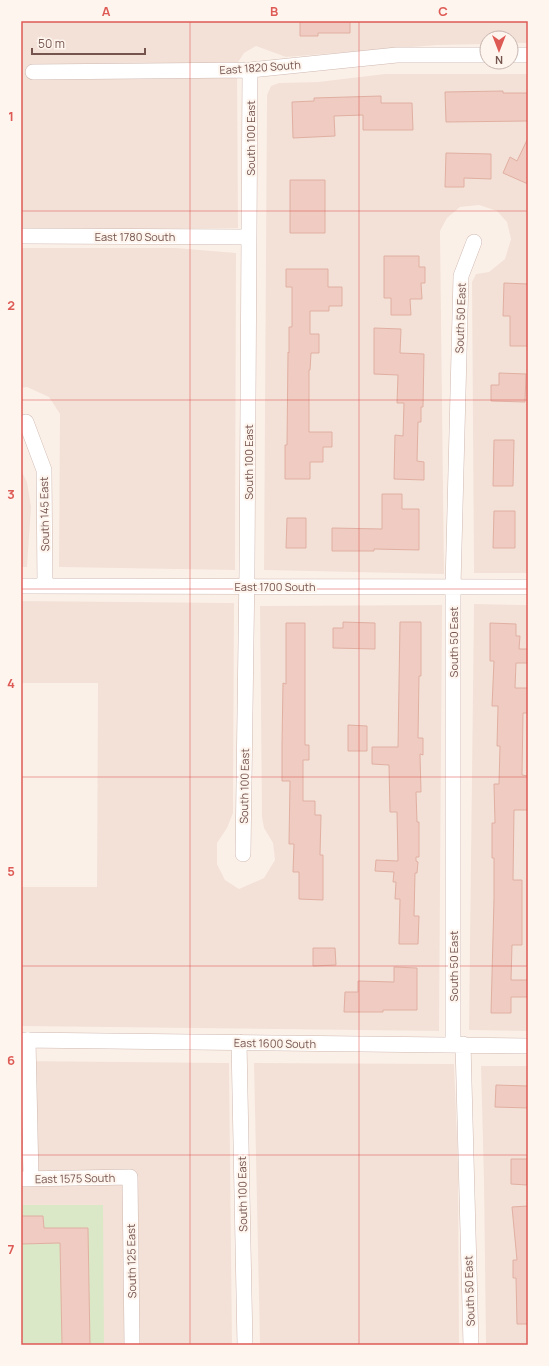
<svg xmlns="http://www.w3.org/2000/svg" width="549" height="1366" viewBox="0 0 549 1366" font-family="Manrope,sans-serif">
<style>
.residential{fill:#f3e1d7}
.green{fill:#dbe8c7}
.building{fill:#efcbc1;stroke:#e1afa2}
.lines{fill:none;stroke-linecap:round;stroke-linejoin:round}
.minor-casing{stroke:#cfb9b1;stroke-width:16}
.minor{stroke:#fff;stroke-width:15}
.grid{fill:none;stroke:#de5a55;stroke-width:1;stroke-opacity:0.55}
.labels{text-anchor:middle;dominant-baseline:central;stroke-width:4;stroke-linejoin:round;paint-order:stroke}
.street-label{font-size:11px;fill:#74544d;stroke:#fef5ee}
.neatline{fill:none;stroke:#de5a55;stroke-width:1.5}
.grid-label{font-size:13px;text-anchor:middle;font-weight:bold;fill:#de5a55}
</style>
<rect width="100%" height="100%" fill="#fbf0e8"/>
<!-- residential -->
<path class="residential" d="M 21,21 L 528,21 L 528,43 L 511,43 L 511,38 L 487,38 L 487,44 L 437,45 L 286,57 L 256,46 L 244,53 L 237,64 L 238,228 L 116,229 L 21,228 Z
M 385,74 L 528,74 L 528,573 L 474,573 L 472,282 L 476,274 L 489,272 L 505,259 L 511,239 L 507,222 L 497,211 L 479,205 L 460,207 L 447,218 L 440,231 L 444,574 L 264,570 L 267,95 L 271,86 L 279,83 L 318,82 Z
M 21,248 L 176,248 L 236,253 L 235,570 L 59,567 L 60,414 L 49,397 L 27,387 L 21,388 Z
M 21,470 L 27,482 L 31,507 L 27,567 L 21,567 Z
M 21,601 L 234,603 L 233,813 L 227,828 L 217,843 L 217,864 L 225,880 L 239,889 L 264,878 L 275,860 L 273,843 L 264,828 L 262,817 L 260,606 L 442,605 L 439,1031 L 21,1026 L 21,887 L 97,887 L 98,683 L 21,683 Z
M 474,604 L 528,605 L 528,1031 L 469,1030 Z
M 21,1061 L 229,1063 L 232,1345 L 21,1345 Z
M 254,1063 L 454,1064 L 458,1163 L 459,1345 L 260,1345 Z
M 481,1066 L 528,1066 L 528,1345 L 486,1345 L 484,1182 Z"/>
<!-- green -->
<path class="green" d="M 21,1205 L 103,1205 L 104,1345 L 21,1345 Z"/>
<!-- building -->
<path class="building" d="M 300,21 L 350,21 L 350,33 L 318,33 L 318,36 L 300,36 Z
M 503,91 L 503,93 L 528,93 L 528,121 L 446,122 L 445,92 Z
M 381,96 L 381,103 L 412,103 L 413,130 L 363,130 L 363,115 L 334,116 L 335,136 L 293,138 L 292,102 L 314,101 L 314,98 Z
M 528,138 L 528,184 L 503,173 L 510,157 L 517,161 Z
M 446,153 L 491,154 L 491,179 L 464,178 L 464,187 L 445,187 Z
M 290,180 L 325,180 L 325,233 L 290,233 Z
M 384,256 L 419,256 L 419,267 L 425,267 L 425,283 L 421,283 L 422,299 L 410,299 L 411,315 L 391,315 L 391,298 L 384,298 Z
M 286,269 L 328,269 L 328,287 L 342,287 L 342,306 L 329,306 L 329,311 L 310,311 L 310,334 L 319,334 L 319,353 L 311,353 L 310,370 L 309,370 L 309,432 L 332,432 L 332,447 L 323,447 L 323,462 L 310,462 L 310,479 L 285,479 L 285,445 L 287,445 L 288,352 L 289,353 L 289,327 L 292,327 L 292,287 L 286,287 Z
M 504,283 L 528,284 L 528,346 L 510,346 L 510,316 L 503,316 Z
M 374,328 L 401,329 L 400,353 L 424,354 L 423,407 L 421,407 L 421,422 L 418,422 L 417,461 L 424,462 L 424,480 L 394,479 L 395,435 L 403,436 L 404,403 L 397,403 L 398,375 L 374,374 Z
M 499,373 L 526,374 L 525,402 L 491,401 L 491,385 L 499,385 Z
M 494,440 L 514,440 L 513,486 L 493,486 Z
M 382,494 L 402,494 L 402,509 L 419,509 L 419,550 L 374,549 L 374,551 L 332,551 L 332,528 L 382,529 Z
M 494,511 L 515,511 L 515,548 L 493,548 Z
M 287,518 L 306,518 L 306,548 L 286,548 Z
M 343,622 L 375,623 L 375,649 L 333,648 L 333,628 L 343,628 Z
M 400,622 L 421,622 L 421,676 L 419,676 L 418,738 L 423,738 L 423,755 L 420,754 L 421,792 L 416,792 L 417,822 L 419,822 L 419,857 L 416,857 L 416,861 L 418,862 L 417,873 L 415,873 L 414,916 L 419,916 L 418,944 L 399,944 L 400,899 L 395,899 L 396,882 L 393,882 L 394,872 L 375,871 L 376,860 L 398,861 L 397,812 L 390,812 L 389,765 L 372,764 L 372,747 L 398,747 Z
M 286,623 L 305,623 L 305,745 L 309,745 L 309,760 L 303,760 L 303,801 L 315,801 L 315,815 L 321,815 L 320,855 L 323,855 L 323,900 L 299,899 L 299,872 L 293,872 L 294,844 L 289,844 L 290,781 L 282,781 L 282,745 L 283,683 L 286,684 Z
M 490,623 L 516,624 L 516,636 L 520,636 L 519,649 L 528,649 L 528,663 L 516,663 L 515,688 L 528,688 L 528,713 L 523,713 L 522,775 L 528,776 L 528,810 L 514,810 L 513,880 L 522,880 L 522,945 L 512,945 L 511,980 L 528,980 L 528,997 L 511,997 L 511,1013 L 491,1013 L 494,899 L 494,858 L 492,858 L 492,823 L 495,823 L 494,784 L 499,784 L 500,746 L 497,746 L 498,706 L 492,706 L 494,661 L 490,661 Z
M 348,725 L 367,726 L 367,751 L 348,751 Z
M 313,948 L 335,948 L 336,965 L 313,966 Z
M 394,967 L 417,968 L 417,1010 L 383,1010 L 383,1012 L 344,1012 L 345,992 L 358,992 L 358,981 L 394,982 Z
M 496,1085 L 528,1086 L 528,1108 L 495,1107 Z
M 511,1159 L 527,1159 L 527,1185 L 511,1184 Z
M 528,1206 L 528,1324 L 517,1324 L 516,1278 L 513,1278 L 513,1260 L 517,1260 L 512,1207 Z
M 21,1216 L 43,1216 L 44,1228 L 88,1228 L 90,1345 L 62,1345 L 60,1243 L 21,1244 Z"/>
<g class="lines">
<defs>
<path id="minor" d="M 511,55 L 528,55
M 33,72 L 250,70 L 397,55 L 487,55
M 21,236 L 249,237
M 26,422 L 44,470 L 45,586
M 21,586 L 528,587
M 243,854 L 247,569 L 250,70
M 21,1040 L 528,1046
M 28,1040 L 31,1179
M 239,1042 L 245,1345
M 453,1044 L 453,586 L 461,276 L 474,242
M 463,1044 L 471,1345
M 21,1179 L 130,1177 L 132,1345"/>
</defs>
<!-- minor casing -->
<use href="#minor" class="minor-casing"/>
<!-- minor -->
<use href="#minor" class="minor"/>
</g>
<!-- grid -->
<path class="grid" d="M 190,21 L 190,1345M 359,21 L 359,1345M 21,211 L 528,211M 21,400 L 528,400M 21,589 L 528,589M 21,777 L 528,777M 21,966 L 528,966M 21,1155 L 528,1155"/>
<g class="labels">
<!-- street labels -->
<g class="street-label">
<text transform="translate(260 67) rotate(-4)">East 1820 South</text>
<text transform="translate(250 138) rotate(-90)">South 100 East</text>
<text x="135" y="236">East 1780 South</text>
<text transform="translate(460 318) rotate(-88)">South 50 East</text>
<text transform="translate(248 462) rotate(-90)">South 100 East</text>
<text transform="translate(44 514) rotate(-91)">South 145 East</text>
<text x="275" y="586">East 1700 South</text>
<text transform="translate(453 642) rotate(-90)">South 50 East</text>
<text transform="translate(244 786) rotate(-89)">South 100 East</text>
<text transform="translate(453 966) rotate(-90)">South 50 East</text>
<text transform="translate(275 1043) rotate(1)">East 1600 South</text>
<text transform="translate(75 1178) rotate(-1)">East 1575 South</text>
<text transform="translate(242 1194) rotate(-91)">South 100 East</text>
<text transform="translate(131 1261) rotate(-91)">South 125 East</text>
<text transform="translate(469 1291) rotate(-92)">South 50 East</text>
</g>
</g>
<!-- border -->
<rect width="549" height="1366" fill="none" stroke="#fef5ee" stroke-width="44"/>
<!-- north arrow -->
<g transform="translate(499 50) rotate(180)"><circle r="19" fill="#fef5ee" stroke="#c7b5ae"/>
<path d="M0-3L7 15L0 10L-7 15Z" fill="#de5a55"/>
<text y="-6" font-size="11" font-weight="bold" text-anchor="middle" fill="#74544d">N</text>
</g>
<!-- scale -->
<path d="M32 48v6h113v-6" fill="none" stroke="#74544d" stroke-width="2"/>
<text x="38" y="48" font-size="12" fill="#74544d" stroke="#fef5ee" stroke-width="3" paint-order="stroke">50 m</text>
<rect x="22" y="22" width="505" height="1322" class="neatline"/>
<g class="grid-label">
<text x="106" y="16">A</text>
<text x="274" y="16">B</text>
<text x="443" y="16">C</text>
<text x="11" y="121">1</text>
<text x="11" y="310">2</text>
<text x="11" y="499">3</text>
<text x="11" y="688">4</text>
<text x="11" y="876">5</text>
<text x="11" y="1065">6</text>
<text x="11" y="1254">7</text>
</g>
</svg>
